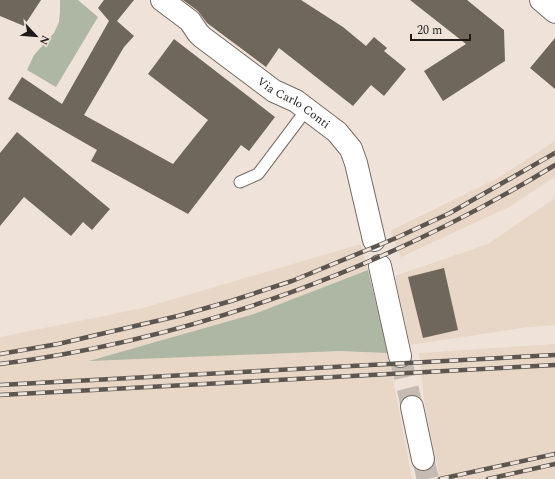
<svg xmlns="http://www.w3.org/2000/svg" width="555" height="479" viewBox="0 0 555 479" font-family="Spectral,serif">
<style>
.built{fill:#e8d6c6}
.green{fill:#aeb6a4}
.building{fill:#6f675c}
.lines{fill:none;stroke-linecap:round;stroke-linejoin:round}
.street-tunnel{stroke:#c5bbb2;stroke-width:22;stroke-dasharray:22 11;stroke-linecap:butt}
.lane-casing{stroke:#766b62;stroke-width:13}
.street-casing{stroke:#766b62;stroke-width:24}
.lane{stroke:#fff;stroke-width:11}
.street{stroke:#fff;stroke-width:22}
.rail-casing{stroke:#5c5550;stroke-width:4.5}
.rail{stroke:#efe3d9;stroke-width:3;stroke-dasharray:9;stroke-linecap:butt}
.labels{text-anchor:middle;dominant-baseline:central;stroke-width:3;stroke-linejoin:round;paint-order:stroke}
.street-label{font-size:12px;fill:#1f1a17;stroke:#efe3d9}
</style>
<rect width="100%" height="100%" fill="#efe3d9"/>
<!-- built -->
<path class="built" d="M 555,141 L 555,177 L 509,207 L 401,257 L 390,231 L 498,178 Z
M 555,198 L 555,325 L 529,327 L 410,345 L 395,276 L 488,244 Z
M 361,244 L 368,270 L 254,314 L 339,351 L 388,353 L 412,479 L 0,479 L 0,337 L 143,308 Z
M 555,344 L 555,479 L 440,479 L 425,407 L 419,353 Z"/>
<!-- green -->
<path class="green" d="M 60,0 L 78,0 L 98,17 L 56,87 L 27,70 L 34,55 L 54,33 L 59,22 L 60,12 Z
M 368,270 L 388,353 L 339,351 L 89,361 L 254,314 Z"/>
<!-- building -->
<path class="building" d="M 0,0 L 41,0 L 24,26 L 0,16 Z
M 104,0 L 134,0 L 117,21 L 134,36 L 124,47 L 84,115 L 173,164 L 208,120 L 148,74 L 174,39 L 275,117 L 249,151 L 241,145 L 188,214 L 91,161 L 97,150 L 8,99 L 22,77 L 62,104 L 109,21 L 98,8 Z
M 183,0 L 301,0 L 343,27 L 366,46 L 374,37 L 387,48 L 384,51 L 406,69 L 384,96 L 371,85 L 353,106 L 279,48 L 266,67 L 207,23 L 198,11 Z
M 410,0 L 467,0 L 504,30 L 505,61 L 443,101 L 424,71 L 466,44 Z
M 555,38 L 555,89 L 530,68 Z
M 17,132 L 110,209 L 92,230 L 83,222 L 71,236 L 24,197 L 0,226 L 0,153 Z
M 444,268 L 458,330 L 423,338 L 408,277 Z"/>
<g class="lines">
<!-- street-tunnel -->
<path class="street-tunnel" d="M 400,356 L 412,407
M 423,459 L 428,479"/>
<defs>
<path id="lane" d="M 240,182 L 258,174 L 307,109"/>
<g id="street">
<path id="s1" d="M 162,0 L 190,21 L 198,33 L 202,37 L 274,91 L 296,101 L 337,132 L 351,149 L 356,163 L 374,240"/>
<path d="M 541,0 L 555,12"/>
<path d="M 380,266 L 400,356"/>
<path d="M 412,407 L 423,459"/>
</g>
</defs>
<!-- lane casing -->
<use href="#lane" class="lane-casing"/>
<!-- street casing -->
<use href="#street" class="street-casing"/>
<!-- lane -->
<use href="#lane" class="lane"/>
<!-- street -->
<use href="#street" class="street"/>
<defs>
<path id="rail" d="M 0,354 L 58,344 L 178,316 L 231,301 L 292,281 L 396,238 L 450,213 L 555,153
M 0,364 C 194,339 389,267 555,165
M 0,385 L 555,355
M 0,395 L 555,365
M 440,479 L 555,454
M 488,479 L 555,464"/>
</defs>
<!-- rail casing -->
<use href="#rail" class="rail-casing"/>
<!-- rail -->
<use href="#rail" class="rail"/>
</g>
<g class="labels">
<!-- street labels -->
<g class="street-label">
<text stroke="none"><textPath href="#s1" startOffset="168">Via Carlo Conti</textPath></text>
</g>
</g>
<!-- north arrow -->
<g transform="translate(36 36) rotate(116)" stroke="#efe3d9" stroke-width="3" paint-order="stroke">
<path d="M0-3L7 15L0 10L-7 15Z" fill="#1f1a17"/>
<text y="-6" font-size="11" font-weight="bold" text-anchor="middle" fill="#1f1a17">N</text>
</g>
<!-- scale -->
<path d="M411 34v6h59v-6" fill="none" stroke="#1f1a17" stroke-width="2"/>
<text x="417" y="34" font-size="12" fill="#1f1a17" stroke="#efe3d9" stroke-width="3" paint-order="stroke">20 m</text>
</svg>
